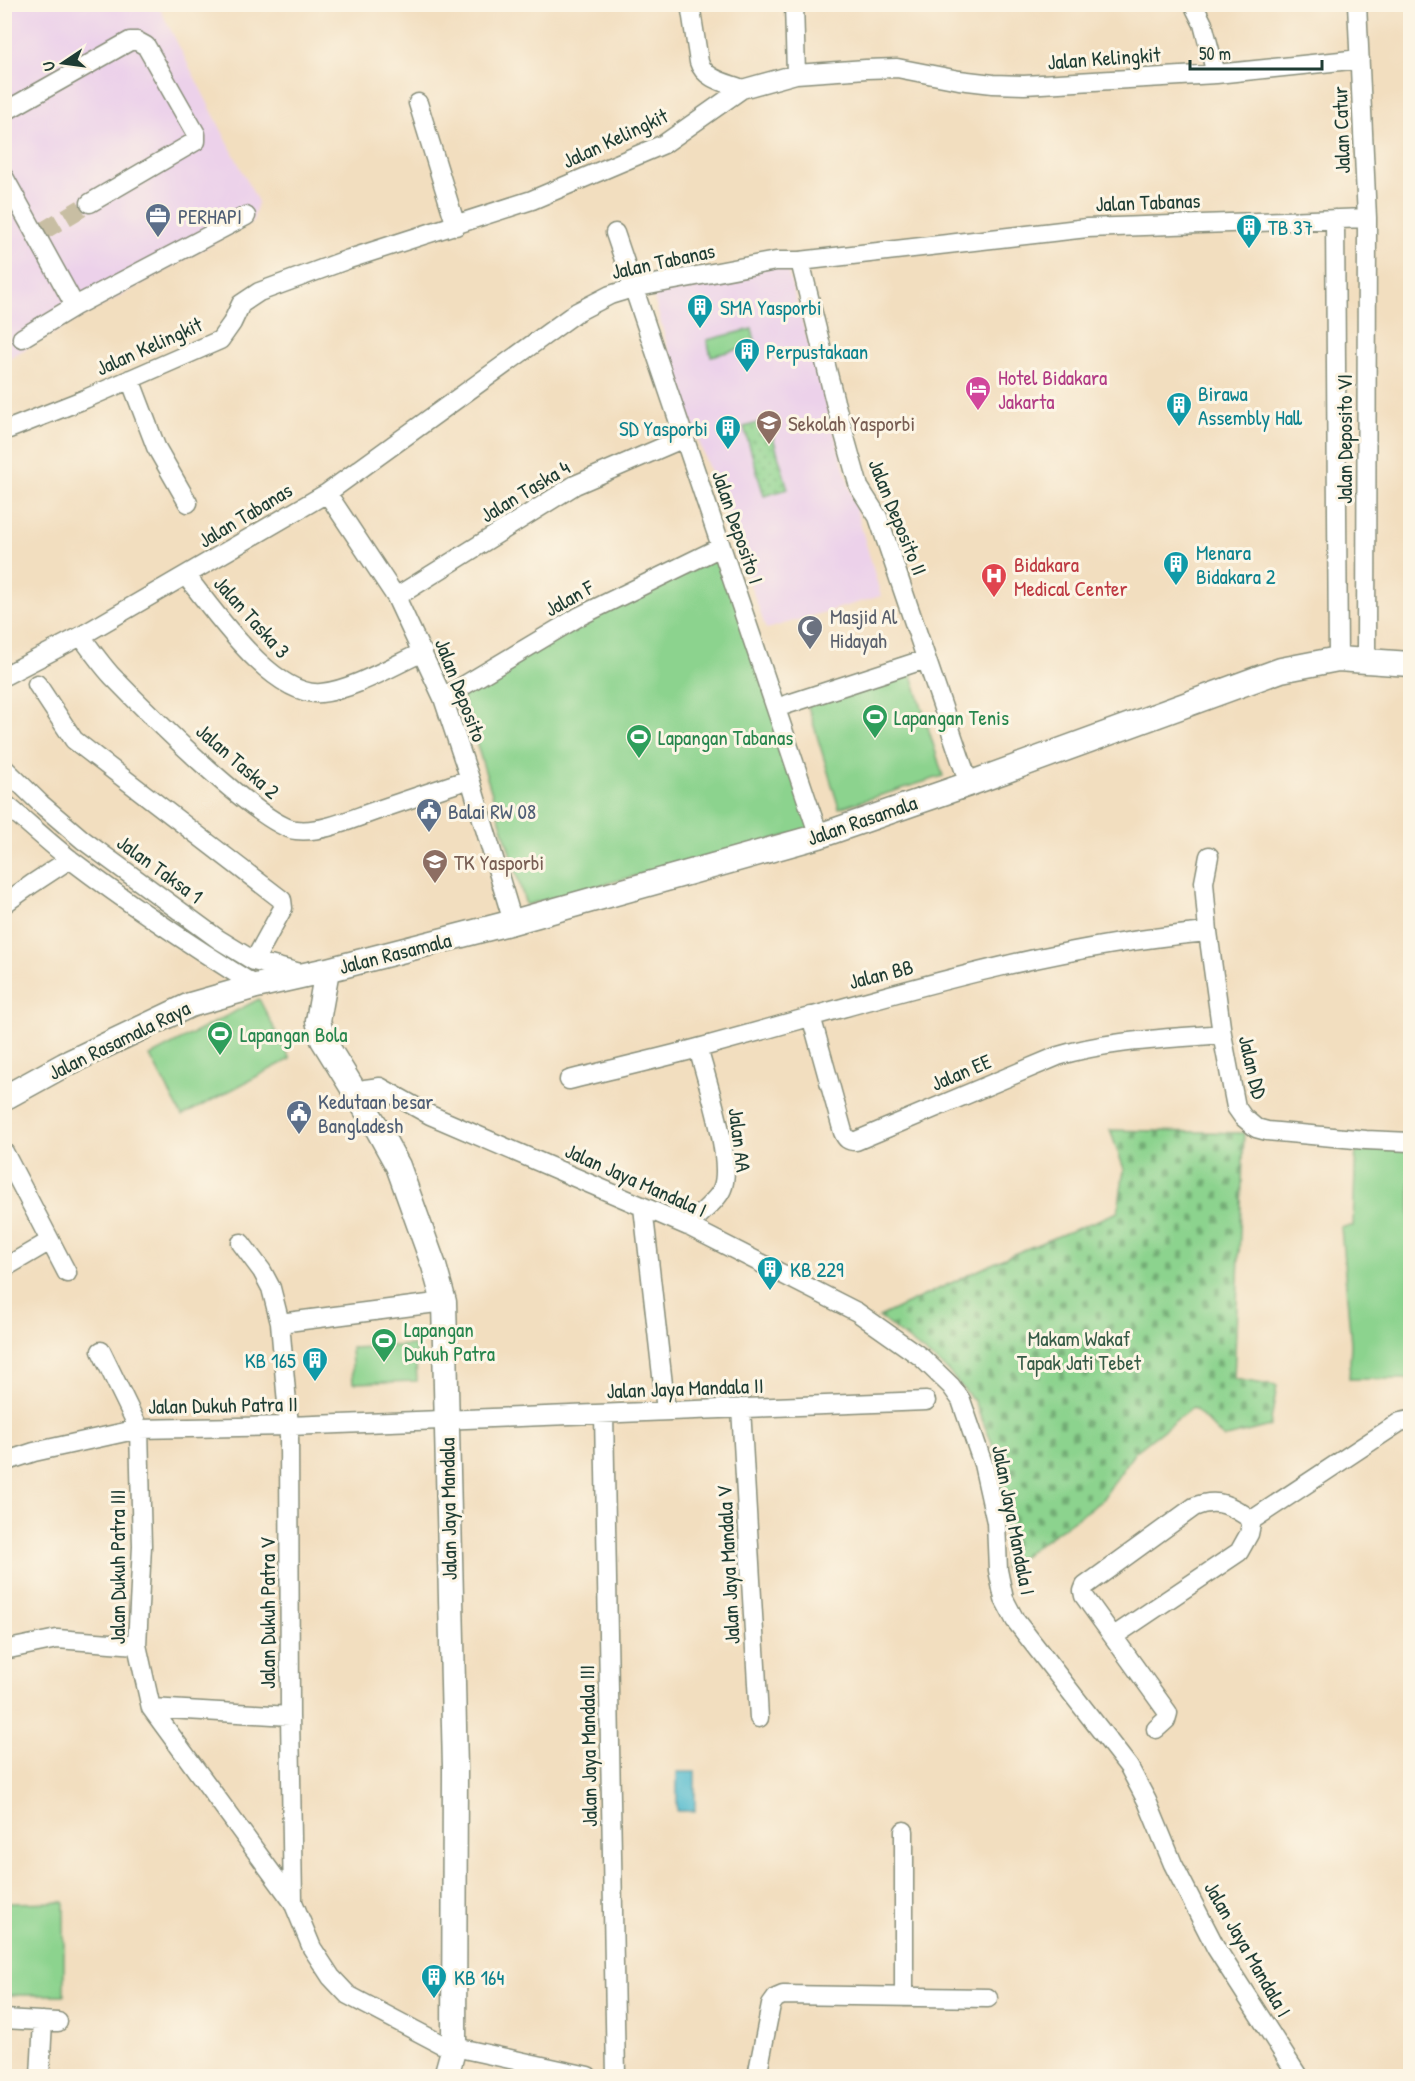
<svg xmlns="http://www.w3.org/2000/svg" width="1415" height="2081" viewBox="0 0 1415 2081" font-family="'Patrick Hand',sans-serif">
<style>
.built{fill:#ecd1ea}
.grass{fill:#8cd38e;stroke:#568861;stroke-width:1.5}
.cemetery{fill:url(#cemetery-stones);stroke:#568861;stroke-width:1.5}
.park{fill:url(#park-dots);stroke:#568861;stroke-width:1.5}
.water{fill:#52bbcf;stroke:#387c82;stroke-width:1.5}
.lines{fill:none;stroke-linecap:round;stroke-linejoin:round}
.minor-tunnel{stroke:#c8bea3;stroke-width:18;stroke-dasharray:18 9;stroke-linecap:butt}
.minor-casing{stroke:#888e7a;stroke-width:21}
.tertiary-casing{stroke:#888e7a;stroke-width:27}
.minor{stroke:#fff;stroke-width:18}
.tertiary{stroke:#fff;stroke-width:24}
.labels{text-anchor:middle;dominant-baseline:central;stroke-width:6;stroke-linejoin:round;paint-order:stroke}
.street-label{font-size:21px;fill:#1f3d34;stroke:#fcf5e5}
.service-label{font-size:21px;fill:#4e5e75;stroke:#fcf5e5;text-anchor:start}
.culture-label{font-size:21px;fill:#0d838f;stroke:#fcf5e5;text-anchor:start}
.hotel-label{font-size:21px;fill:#b23c85;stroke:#fcf5e5;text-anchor:start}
.education-label{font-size:21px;fill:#785e54;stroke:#fcf5e5;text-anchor:start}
.health-label{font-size:21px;fill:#be3a42;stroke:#fcf5e5;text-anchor:start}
.worship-label{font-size:21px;fill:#5b616d;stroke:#fcf5e5;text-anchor:start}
.leisure-label{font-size:21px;fill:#27864d;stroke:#fcf5e5;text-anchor:start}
.park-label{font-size:21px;fill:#355b46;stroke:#fcf5e5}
</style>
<defs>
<pattern id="cemetery-stones" width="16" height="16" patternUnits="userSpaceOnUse" patternTransform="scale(1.5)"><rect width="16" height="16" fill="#8cd38e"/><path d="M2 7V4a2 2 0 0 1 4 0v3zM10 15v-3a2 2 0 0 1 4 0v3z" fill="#72ac75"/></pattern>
<pattern id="park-dots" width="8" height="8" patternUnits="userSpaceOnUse" patternTransform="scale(1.5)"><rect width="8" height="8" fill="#8cd38e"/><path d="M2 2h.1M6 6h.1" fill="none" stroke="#72ac75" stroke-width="1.8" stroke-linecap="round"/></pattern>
</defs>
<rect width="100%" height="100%" fill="#fcf5e5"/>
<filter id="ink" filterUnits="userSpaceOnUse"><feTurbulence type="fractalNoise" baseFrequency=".0167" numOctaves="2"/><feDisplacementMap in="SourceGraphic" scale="12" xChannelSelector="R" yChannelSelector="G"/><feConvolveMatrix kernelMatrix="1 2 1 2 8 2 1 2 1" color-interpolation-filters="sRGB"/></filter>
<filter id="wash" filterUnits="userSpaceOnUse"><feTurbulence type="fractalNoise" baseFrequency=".008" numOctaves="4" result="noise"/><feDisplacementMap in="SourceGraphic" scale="24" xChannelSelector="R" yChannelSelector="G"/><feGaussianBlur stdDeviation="1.35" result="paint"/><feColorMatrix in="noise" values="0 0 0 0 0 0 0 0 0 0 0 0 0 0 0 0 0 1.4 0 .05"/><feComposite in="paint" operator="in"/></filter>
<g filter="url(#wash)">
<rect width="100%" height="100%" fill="#f2debf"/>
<!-- built -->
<path class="built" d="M 4,5 L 158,5 L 258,202 L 253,221 L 9,358 L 4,350 Z
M 785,262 L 881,596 L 766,629 L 676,377 L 652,291 Z"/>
<!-- grass -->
<path class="grass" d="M 752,329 L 756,345 L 711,356 L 707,340 Z
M 727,554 L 820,827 L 526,905 L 461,693 L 577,623 Z
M 911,672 L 943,776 L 839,808 L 807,703 Z
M 259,999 L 290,1059 L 182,1116 L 150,1056 Z
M 1356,1144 L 1410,1149 L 1410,1384 L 1408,1379 L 1349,1379 L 1351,1344 L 1341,1227 L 1353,1226 Z
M 415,1345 L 417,1381 L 353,1383 L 351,1348 Z
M 64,1902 L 64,1995 L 5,1995 L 5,1903 Z"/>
<!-- cemetery -->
<path class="cemetery" d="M 1110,1130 L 1244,1133 L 1234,1379 L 1277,1386 L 1270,1426 L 1223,1438 L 1193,1407 L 1135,1452 L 1101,1501 L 1004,1569 L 1005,1512 L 993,1445 L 974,1401 L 947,1370 L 879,1317 L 1011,1255 L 1118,1212 L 1124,1169 Z"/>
<!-- park -->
<path class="park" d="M 768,420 L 788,489 L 764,496 L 744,427 Z"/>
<!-- water -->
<path class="water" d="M 677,1772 L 695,1772 L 695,1811 L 677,1811 Z"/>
</g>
<g filter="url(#ink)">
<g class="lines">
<!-- minor-tunnel -->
<path class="minor-tunnel" d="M 43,231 L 90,203"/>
<defs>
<path id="minor" d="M 690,4 L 699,62 C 704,79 727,83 742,89
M 794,4 L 796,74
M 1193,4 L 1203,24 L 1216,74
M 1357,4 L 1367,218 L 1366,660
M 418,103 L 456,226
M 4,112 L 130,41 L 137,41 L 146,46 L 196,134 L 196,141 L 90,203
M 4,177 L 75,306
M 1335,219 L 1338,659
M 615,233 L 819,836
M 800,261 L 835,402 L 859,487 L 878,517 L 969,784
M 22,338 L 75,306 L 246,216
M 130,379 L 156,447 L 188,503
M 4,431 L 85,399 L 220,340 L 232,323 L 241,304 L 259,292 L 349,259 L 532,200 L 664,144 L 742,89 L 796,74 L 866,69 L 897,68 L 959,80 L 993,84 L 1024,85 L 1216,74 L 1360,59
M 327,493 L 396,597 L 443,698 L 470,779 L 513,922
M 186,576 C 214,610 272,697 321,693 C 353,690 394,665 423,652
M 396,597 L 575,485 L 684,438
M 81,636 C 91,650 101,664 112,676 C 141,706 261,827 296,830 C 322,833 351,819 375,811 C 407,800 439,789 470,779
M 4,676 L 81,636 L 327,493 L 577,312 L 610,295 L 633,288 L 776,261 L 800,261 L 1087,228 L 1367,218
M 37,684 L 74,740 L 282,900 L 283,908 L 254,961
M 443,698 L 580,616 L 721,547
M 776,708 L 926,659
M 4,768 L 41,804 L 83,840 L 218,939 L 254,961 L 300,973
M 4,803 C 27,822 48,842 71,860 C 130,905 192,946 256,986
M 1209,856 L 1204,882 L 1208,932 L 1222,1034 L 1236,1107 L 1243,1117 L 1256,1128 L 1267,1131 L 1366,1140 L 1410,1142
M 4,904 L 32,884 L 70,859
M 811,1016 L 843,1132 C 846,1139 848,1141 856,1141 L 1058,1056 C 1111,1040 1167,1039 1222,1034
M 569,1080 C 613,1069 658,1059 702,1047 C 868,1002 1035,947 1208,932
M 357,1096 L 365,1089 L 380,1087 L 430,1115 L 688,1226 L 857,1312 L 921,1357 L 951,1386 L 961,1400 L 983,1464 L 996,1522 L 998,1570 L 1004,1599 L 1015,1620 L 1129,1767 L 1147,1801 L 1173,1864 L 1216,1948 L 1298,2076
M 4,1152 L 67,1273
M 643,1207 L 666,1411
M 688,1226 C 697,1216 718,1200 722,1189 C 734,1162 706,1078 698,1048
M 241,1243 L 262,1271 L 271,1288 L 280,1323 L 289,1426 L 290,1716 L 293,1902
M 4,1268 L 50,1241
M 280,1323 L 444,1302
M 101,1351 L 139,1429 L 142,1546 L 137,1645 L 151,1708 L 293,1902 L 312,1948 L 331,1977 L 348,1995 L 441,2044 L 588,2076
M 741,1408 L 759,1718
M 604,1414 L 616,2076
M 4,1462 L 34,1452 L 139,1429 L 289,1426 L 926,1401
M 1114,1636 L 1239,1552 L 1249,1534 L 1252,1520 L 1400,1422 L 1410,1420
M 4,1650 L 57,1639 L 137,1645
M 151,1708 L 290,1716
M 1156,1729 L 1166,1720 L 1168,1713 L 1084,1596 L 1083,1591 L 1085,1586 L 1194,1507 C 1218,1497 1232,1506 1252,1520
M 904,1831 L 904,1997
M 4,2019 L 58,2022
M 40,2076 L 43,2021
M 757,2076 L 771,2005 L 776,1998 L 783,1995 L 988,1998"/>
<path id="tertiary" d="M 327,970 L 318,1021 L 323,1040 L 376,1126 L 398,1166 L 434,1266 L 444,1302 L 455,1768 L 454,2047 L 446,2076
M 4,1098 L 64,1065 L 190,1005 L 256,986 L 327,970 L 513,922 L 819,836 L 969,784 L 1281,670 L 1338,659 L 1410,664"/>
</defs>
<!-- minor casing -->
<use href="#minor" class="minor-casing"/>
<!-- tertiary casing -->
<use href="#tertiary" class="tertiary-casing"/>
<!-- minor -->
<use href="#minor" class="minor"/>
<!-- tertiary -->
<use href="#tertiary" class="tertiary"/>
</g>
</g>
<!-- icons -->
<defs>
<symbol id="office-pin" viewBox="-11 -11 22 30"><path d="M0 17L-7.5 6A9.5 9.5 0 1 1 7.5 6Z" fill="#5c6f8a" stroke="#fcf5e5"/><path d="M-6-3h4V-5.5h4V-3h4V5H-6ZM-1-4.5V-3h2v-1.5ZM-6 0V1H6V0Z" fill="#fff"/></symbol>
<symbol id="building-pin" viewBox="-11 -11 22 30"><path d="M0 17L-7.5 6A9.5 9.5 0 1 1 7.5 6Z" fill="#0f9aa8" stroke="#fcf5e5"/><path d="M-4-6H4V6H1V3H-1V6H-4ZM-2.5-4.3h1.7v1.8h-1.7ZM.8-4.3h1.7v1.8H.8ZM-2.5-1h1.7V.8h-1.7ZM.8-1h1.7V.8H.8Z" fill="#fff"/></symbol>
<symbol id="hotel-pin" viewBox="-11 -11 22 30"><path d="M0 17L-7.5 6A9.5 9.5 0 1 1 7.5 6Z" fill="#d1479c" stroke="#fcf5e5"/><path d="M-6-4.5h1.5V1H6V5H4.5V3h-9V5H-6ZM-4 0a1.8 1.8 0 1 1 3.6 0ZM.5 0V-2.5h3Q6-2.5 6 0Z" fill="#fff"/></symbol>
<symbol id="school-pin" viewBox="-11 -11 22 30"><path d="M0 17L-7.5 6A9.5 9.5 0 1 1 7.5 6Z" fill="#8d6e63" stroke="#fcf5e5"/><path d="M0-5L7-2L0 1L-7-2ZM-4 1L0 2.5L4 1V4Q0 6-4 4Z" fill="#fff"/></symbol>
<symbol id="hospital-pin" viewBox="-11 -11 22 30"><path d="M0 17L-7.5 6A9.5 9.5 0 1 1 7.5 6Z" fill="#e0444e" stroke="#fcf5e5"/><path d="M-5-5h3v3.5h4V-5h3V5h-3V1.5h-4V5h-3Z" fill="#fff"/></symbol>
<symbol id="mosque-pin" viewBox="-11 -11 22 30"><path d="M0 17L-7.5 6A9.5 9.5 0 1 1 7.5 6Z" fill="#6b7280" stroke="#fcf5e5"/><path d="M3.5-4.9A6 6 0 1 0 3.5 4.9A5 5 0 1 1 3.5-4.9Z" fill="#fff"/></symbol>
<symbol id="stadium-pin" viewBox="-11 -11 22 30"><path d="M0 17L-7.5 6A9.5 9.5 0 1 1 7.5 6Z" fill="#2e9e5b" stroke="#fcf5e5"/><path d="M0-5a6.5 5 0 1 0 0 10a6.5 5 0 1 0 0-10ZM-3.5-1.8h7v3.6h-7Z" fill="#fff"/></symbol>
<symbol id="civic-pin" viewBox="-11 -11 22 30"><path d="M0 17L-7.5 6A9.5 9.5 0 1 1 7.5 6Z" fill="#5c6f8a" stroke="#fcf5e5"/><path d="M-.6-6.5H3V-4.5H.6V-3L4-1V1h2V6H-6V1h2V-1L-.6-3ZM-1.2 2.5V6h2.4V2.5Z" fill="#fff"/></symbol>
</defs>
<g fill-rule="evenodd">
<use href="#office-pin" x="143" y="201" width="30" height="40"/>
<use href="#building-pin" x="1234" y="212" width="30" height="40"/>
<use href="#building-pin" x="685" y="292" width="30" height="40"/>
<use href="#building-pin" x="732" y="336" width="30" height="40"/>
<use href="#hotel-pin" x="963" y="374" width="30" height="40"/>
<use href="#building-pin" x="1164" y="390" width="30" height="40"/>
<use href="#school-pin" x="754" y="408" width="30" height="40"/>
<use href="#building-pin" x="713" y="413" width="30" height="40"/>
<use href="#building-pin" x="1161" y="549" width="30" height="40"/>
<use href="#hospital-pin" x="979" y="561" width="30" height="40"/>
<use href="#mosque-pin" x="795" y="613" width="30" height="40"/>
<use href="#stadium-pin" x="860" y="702" width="30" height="40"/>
<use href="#stadium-pin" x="624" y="722" width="30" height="40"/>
<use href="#civic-pin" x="414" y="796" width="30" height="40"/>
<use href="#school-pin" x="420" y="847" width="30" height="40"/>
<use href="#stadium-pin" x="205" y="1019" width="30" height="40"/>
<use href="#civic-pin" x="284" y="1098" width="30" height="40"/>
<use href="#building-pin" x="755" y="1254" width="30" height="40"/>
<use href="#stadium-pin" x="369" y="1326" width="30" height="40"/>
<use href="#building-pin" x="300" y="1345" width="30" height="40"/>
<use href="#building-pin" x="419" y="1962" width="30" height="40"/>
</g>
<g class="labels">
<!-- street labels -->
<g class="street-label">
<text transform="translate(1104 58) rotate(-4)">Jalan Kelingkit</text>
<text transform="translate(1341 130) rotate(-92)">Jalan Catur</text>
<text transform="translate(615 138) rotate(-25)">Jalan Kelingkit</text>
<text transform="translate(1148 202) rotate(-2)">Jalan Tabanas</text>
<text transform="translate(663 261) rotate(-12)">Jalan Tabanas</text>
<text transform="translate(149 346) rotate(-24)">Jalan Kelingkit</text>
<text transform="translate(1344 439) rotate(-90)">Jalan Deposito VI</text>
<text transform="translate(525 491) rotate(-31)">Jalan Taska 4</text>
<text transform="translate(245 515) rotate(-31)">Jalan Tabanas</text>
<text transform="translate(898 517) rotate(68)">Jalan Deposito II</text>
<text transform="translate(738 527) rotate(71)">Jalan Deposito I</text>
<text transform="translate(569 598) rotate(-29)">Jalan F</text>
<text transform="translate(252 617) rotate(48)">Jalan Taska 3</text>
<text transform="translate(461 690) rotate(69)">Jalan Deposito</text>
<text transform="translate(238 761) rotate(41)">Jalan Taska 2</text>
<text transform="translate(862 820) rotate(-19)">Jalan Rasamala</text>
<text transform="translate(160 869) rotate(36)">Jalan Taksa 1</text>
<text transform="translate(395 953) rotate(-14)">Jalan Rasamala</text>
<text transform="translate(881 974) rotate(-14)">Jalan BB</text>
<text transform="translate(119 1040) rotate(-26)">Jalan Rasamala Raya</text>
<text transform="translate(1253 1067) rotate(77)">Jalan DD</text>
<text transform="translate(961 1072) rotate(-23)">Jalan EE</text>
<text transform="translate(740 1140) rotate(83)">Jalan AA</text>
<text transform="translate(636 1180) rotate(24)">Jalan Jaya Mandala I</text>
<text transform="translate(685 1388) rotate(-2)">Jalan Jaya Mandala II</text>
<text transform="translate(223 1405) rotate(-1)">Jalan Dukuh Patra II</text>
<text transform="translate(448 1509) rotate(-91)">Jalan Jaya Mandala</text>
<text transform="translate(1014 1520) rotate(79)">Jalan Jaya Mandala I</text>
<text transform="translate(728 1565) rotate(-93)">Jalan Jaya Mandala V</text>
<text transform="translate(117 1567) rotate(-90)">Jalan Dukuh Patra III</text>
<text transform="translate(267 1613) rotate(-90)">Jalan Dukuh Patra V</text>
<text transform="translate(588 1746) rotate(-91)">Jalan Jaya Mandala III</text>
<text transform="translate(1248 1949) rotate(60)">Jalan Jaya Mandala I</text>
</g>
<!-- service labels -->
<g class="service-label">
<text x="178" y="216">PERHAPI</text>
<text x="448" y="811">Balai RW 08</text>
<text x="318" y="1101">Kedutaan besar<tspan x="318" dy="24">Bangladesh</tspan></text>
</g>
<!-- culture labels -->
<g class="culture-label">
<text x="1268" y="227">TB 37</text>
<text x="720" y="307">SMA Yasporbi</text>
<text x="766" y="351">Perpustakaan</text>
<text x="1198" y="393">Birawa<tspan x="1198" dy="24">Assembly Hall</tspan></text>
<text x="708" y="428" text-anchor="end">SD Yasporbi</text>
<text x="1196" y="552">Menara<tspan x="1196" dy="24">Bidakara 2</tspan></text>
<text x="790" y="1269">KB 229</text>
<text x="296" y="1360" text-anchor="end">KB 165</text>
<text x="454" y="1977">KB 164</text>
</g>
<!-- hotel labels -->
<g class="hotel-label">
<text x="998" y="377">Hotel Bidakara<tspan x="998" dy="24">Jakarta</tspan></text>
</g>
<!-- education labels -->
<g class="education-label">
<text x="788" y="423">Sekolah Yasporbi</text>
<text x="454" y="862">TK Yasporbi</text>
</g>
<!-- health labels -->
<g class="health-label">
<text x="1014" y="564">Bidakara<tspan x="1014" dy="24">Medical Center</tspan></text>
</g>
<!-- worship labels -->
<g class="worship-label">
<text x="830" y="616">Masjid Al<tspan x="830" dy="24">Hidayah</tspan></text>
</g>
<!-- leisure labels -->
<g class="leisure-label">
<text x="894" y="717">Lapangan Tenis</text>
<text x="658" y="737">Lapangan Tabanas</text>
<text x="240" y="1034">Lapangan Bola</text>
<text x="404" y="1329">Lapangan<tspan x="404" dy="24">Dukuh Patra</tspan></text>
</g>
<!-- park labels -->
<g class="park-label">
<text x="1079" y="1338">Makam Wakaf<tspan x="1079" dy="24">Tapak Jati Tebet</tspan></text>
</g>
</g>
<!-- margin -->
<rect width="1415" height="2081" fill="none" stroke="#fcf5e5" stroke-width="24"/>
<!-- north arrow -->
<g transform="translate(63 63) rotate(257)" stroke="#fcf5e5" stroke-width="4.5" paint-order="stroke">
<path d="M0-4.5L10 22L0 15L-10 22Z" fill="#1f3d34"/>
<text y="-9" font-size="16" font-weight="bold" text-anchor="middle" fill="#1f3d34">U</text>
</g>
<!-- scale -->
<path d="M1190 60v9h132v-9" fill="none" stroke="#1f3d34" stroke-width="3"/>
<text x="1199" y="60" font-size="18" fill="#1f3d34" stroke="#fcf5e5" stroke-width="4.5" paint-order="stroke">50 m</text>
</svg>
